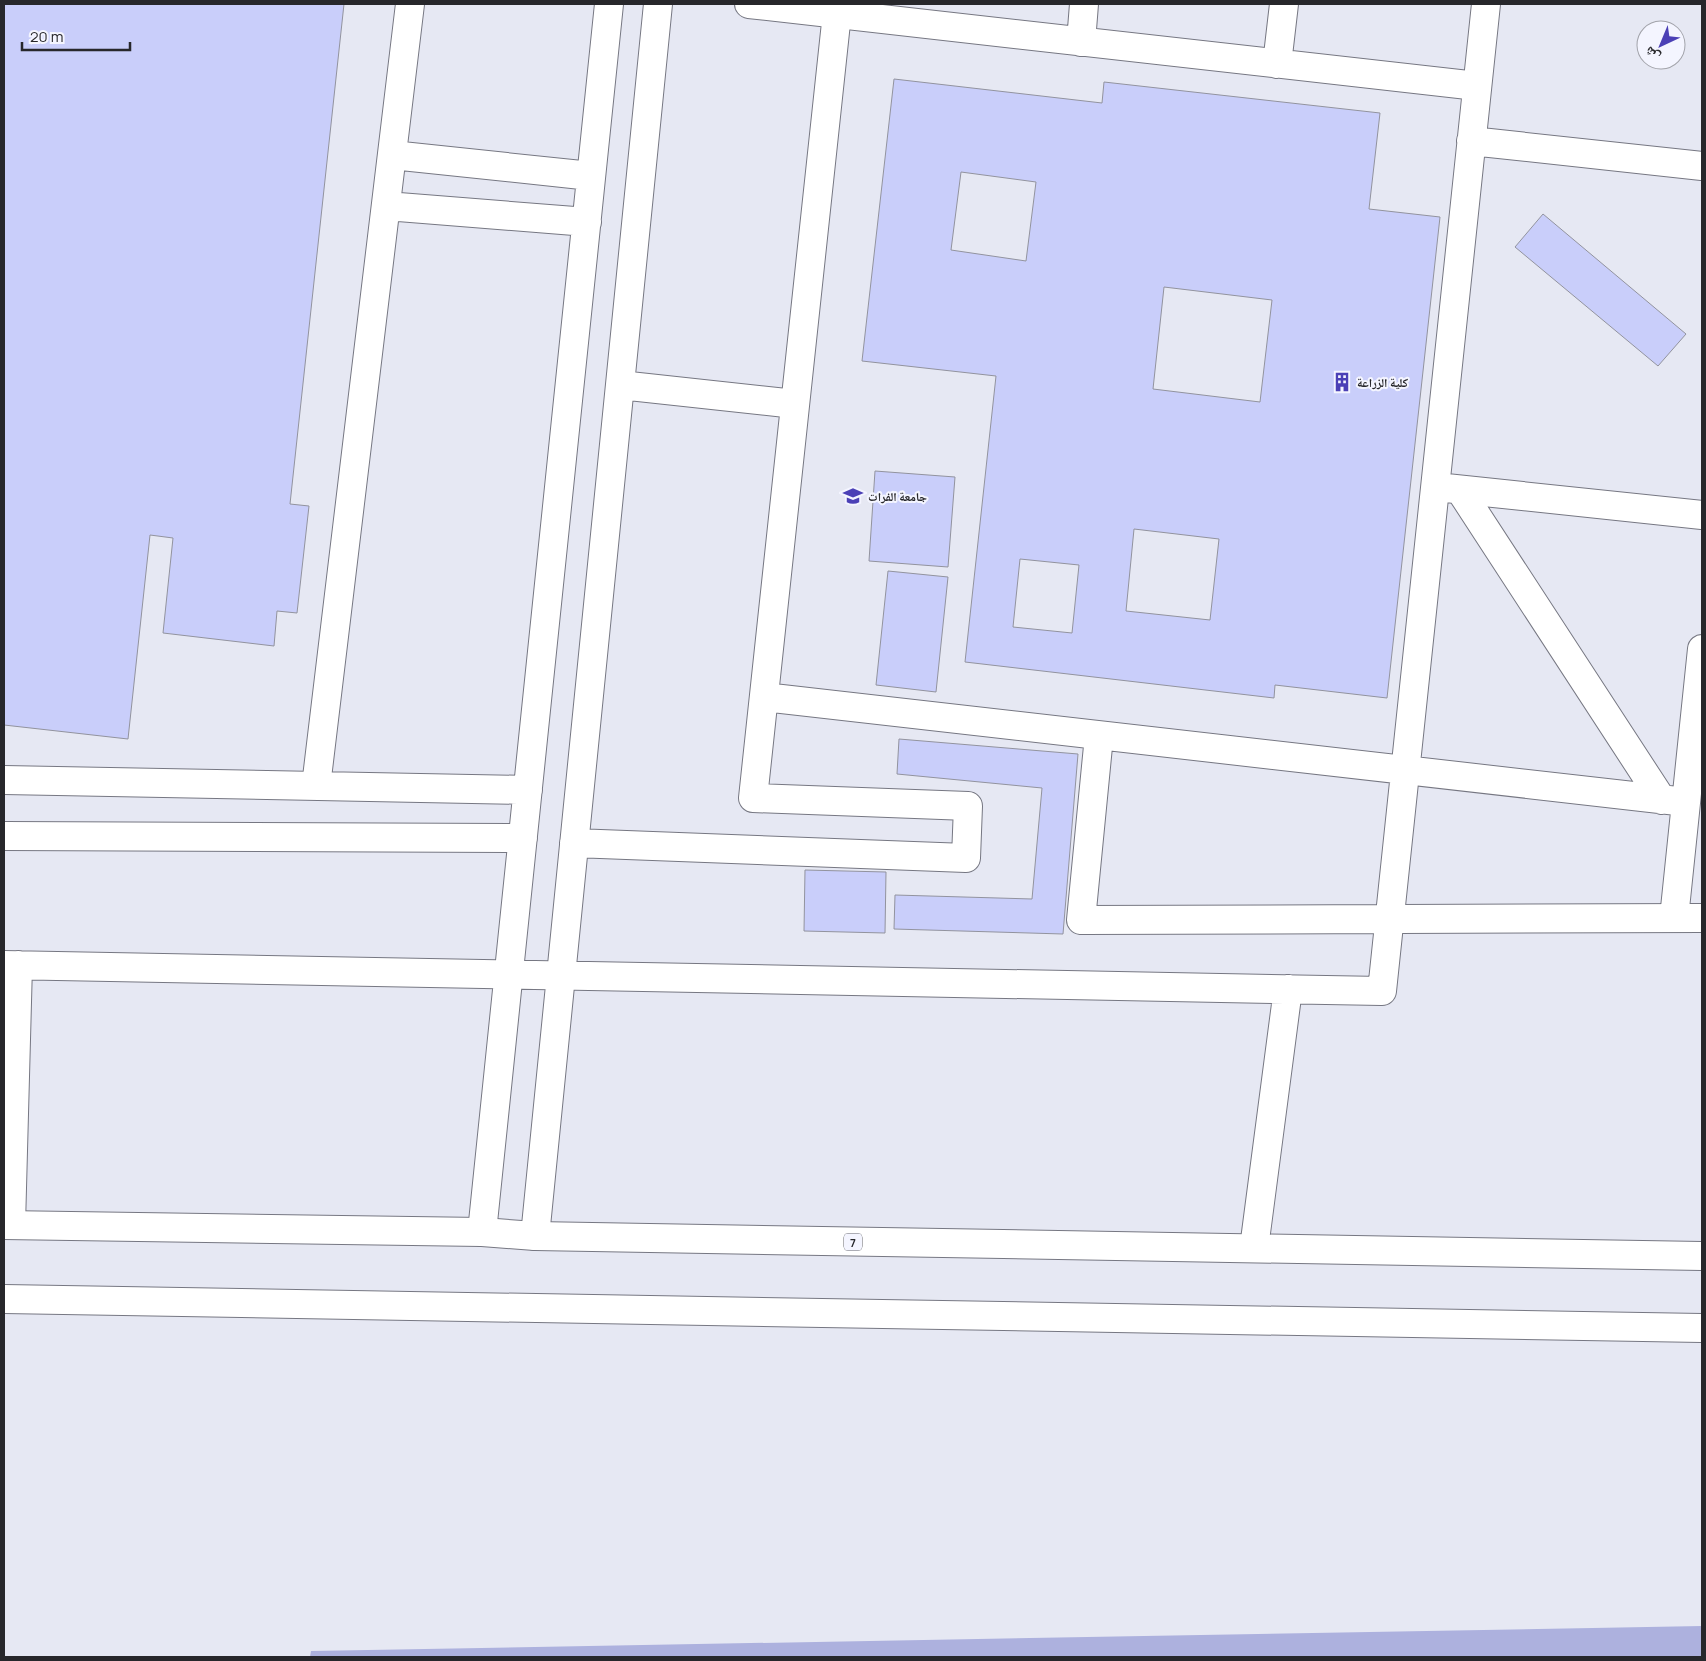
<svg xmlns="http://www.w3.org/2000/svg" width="1706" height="1661" viewBox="0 0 1706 1661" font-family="Manrope,'Noto Naskh Arabic',sans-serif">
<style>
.green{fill:#adb1de}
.building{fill:#c9cefa;stroke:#92939e;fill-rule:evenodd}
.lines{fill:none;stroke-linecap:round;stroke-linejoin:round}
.minor-casing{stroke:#767782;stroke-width:30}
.major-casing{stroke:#767782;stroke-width:30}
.minor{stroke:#fff;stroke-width:28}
.major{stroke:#fff;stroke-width:28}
.labels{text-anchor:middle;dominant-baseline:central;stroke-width:4;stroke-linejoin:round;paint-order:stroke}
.shield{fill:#f4f5ff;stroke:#64656b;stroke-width:1}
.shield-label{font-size:11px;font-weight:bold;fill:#27272b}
.poi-label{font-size:12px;font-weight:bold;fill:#27272b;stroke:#f4f5ff;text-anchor:start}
</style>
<rect width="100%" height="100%" fill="#e6e8f3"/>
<!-- green -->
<path class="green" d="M 1702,1626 L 1702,1657 L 310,1657 L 311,1651 Z"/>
<!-- building -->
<path class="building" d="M 4,4 L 344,4 L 290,504 L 309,506 L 297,613 L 277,611 L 274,646 L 163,633 L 173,538 L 150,535 L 128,739 L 4,725 Z
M 894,79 L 1102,103 L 1104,82 L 1380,113 L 1369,209 L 1440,217 L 1387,698 L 1275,685 L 1274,698 L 965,662 L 996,376 L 862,361 ZM 961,172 L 1036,182 L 1026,261 L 951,250 ZM 1164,287 L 1272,300 L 1260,402 L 1153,389 ZM 1134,529 L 1219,539 L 1210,620 L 1126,611 ZM 1020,559 L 1079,565 L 1072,633 L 1013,627 Z
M 1543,214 L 1686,334 L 1658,366 L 1515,247 Z
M 875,471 L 955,477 L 948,567 L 869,561 Z
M 888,571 L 948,577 L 936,692 L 876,685 Z
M 899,739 L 1078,754 L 1063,934 L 894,929 L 895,895 L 1032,899 L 1042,788 L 897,774 Z
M 805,870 L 886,872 L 885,933 L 804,931 Z"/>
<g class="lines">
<defs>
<path id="minor" d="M 749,4 L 1477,86
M 1081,42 L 1084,4
M 1277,64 L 1284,4
M 1471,141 L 1702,166
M 392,155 L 591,176
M 386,206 L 587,222
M 620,385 L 795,404
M 1446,488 L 1702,515
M 1460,490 L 1662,800
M 764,697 L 1686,802
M 1099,736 L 1081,920 L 1702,918
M 4,780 L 528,790
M 316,786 L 410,4
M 4,836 L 523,838
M 574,843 L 966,858 L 968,806 L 753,798 L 838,4
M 1674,918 L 1702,649
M 4,965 L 1382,991 L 1486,4
M 11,1225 L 18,965
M 482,1232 L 609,4
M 535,1236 L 658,4
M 1254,1248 L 1288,989"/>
<path id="major" d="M 4,1225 L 482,1232 L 535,1236 L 1702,1256
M 4,1299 L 1702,1328"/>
</defs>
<!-- minor casing -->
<use href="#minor" class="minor-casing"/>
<!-- major casing -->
<use href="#major" class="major-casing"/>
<!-- minor -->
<use href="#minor" class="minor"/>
<!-- major -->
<use href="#major" class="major"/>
</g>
<!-- icons -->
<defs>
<symbol id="building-bare" viewBox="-9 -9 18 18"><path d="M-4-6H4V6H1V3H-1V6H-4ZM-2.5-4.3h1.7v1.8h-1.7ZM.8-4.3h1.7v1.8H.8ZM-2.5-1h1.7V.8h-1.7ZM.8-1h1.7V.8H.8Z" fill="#4b40b6" stroke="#f4f5ff" stroke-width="2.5" paint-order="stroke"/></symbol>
<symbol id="university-bare" viewBox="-9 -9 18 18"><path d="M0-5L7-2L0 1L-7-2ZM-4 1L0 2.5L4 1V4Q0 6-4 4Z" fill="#4b40b6" stroke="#f4f5ff" stroke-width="2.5" paint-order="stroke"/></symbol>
</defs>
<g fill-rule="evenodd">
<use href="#building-bare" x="1328" y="368" width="28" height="28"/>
<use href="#university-bare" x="839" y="482" width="28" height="28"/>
</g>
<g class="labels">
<!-- shield labels -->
<rect class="shield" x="844" y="1233.5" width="18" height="17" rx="4"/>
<g class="shield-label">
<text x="853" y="1242">7</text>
</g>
<!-- poi labels -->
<g class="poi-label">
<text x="1357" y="382">كلية الزراعة</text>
<text x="868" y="496">جامعة الفرات</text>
</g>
</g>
<!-- border -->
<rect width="1706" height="1661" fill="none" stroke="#27272b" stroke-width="10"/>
<!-- north arrow -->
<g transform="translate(1661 45) rotate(224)"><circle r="24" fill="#f4f5ff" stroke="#a2a3aa"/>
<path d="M0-4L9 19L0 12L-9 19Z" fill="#4b40b6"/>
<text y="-8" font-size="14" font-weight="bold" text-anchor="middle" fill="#27272b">ش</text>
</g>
<!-- scale -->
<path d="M22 42v8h108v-8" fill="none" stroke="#27272b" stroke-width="2.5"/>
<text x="30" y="42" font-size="15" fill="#27272b" stroke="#f4f5ff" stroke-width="4" paint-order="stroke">20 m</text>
</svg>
